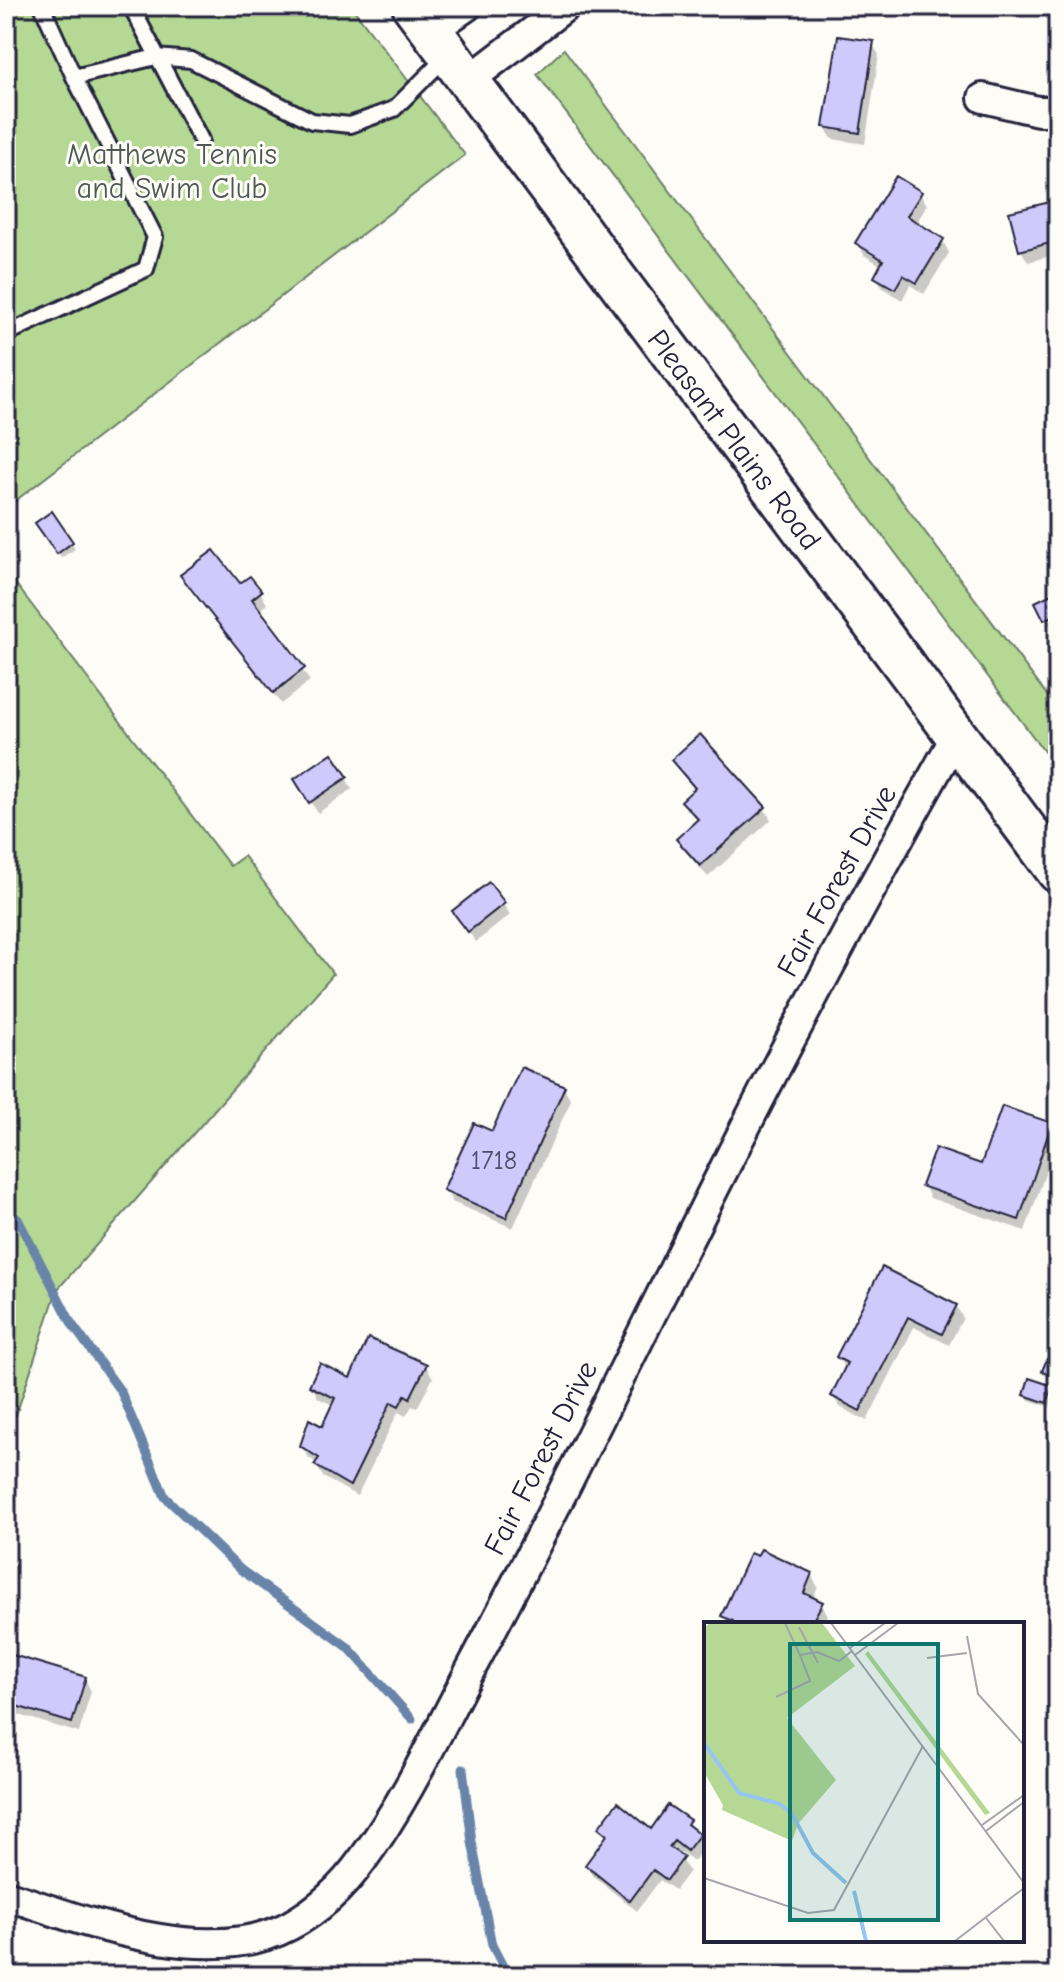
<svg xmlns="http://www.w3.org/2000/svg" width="1064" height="1982" viewBox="0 0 1064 1982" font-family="'Comic Neue',sans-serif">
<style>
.green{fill:#b5d994;stroke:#6c7e68;stroke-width:2}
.shadow{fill:#0003}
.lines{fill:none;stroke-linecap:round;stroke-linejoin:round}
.stream{stroke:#6884a8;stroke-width:9}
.building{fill:#d0c9fb;stroke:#22223b;stroke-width:2}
.lane-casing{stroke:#22223b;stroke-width:20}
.street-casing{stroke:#22223b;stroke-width:34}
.secondary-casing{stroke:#22223b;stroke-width:46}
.lane{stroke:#fdfcf7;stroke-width:14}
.street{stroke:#fdfcf7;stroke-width:28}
.secondary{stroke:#fdfcf7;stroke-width:40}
.labels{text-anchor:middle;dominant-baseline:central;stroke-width:6;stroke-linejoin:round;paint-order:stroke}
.number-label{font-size:26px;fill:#4e4c6b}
.park-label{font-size:30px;fill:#4e5956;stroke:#fdfcf7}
.street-label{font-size:30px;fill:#22223b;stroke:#fdfcf7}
.inset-river{fill:none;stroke:#96c5f1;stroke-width:4}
.inset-road{fill:none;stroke:#a5a5ac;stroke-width:2}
.view{fill:#0f766e;fill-opacity:0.15;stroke:#0f766e;stroke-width:4}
.inset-edge{fill:none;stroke:#22223b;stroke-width:4}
</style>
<rect width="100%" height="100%" fill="#fdfcf7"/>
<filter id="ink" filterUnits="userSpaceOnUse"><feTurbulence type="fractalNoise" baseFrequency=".0125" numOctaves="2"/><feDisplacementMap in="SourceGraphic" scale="16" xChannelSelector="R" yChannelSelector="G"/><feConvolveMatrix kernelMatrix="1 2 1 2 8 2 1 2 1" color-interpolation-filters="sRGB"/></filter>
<g filter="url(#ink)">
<!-- green -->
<path class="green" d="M 6,6 L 351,6 L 465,155 L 6,508 Z
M 564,49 L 1058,710 L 1058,770 L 537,74 Z
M 6,571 L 230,866 L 244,856 L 333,974 L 57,1290 L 16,1415 L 6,1410 Z"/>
<!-- shadow -->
<path class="shadow" d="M 872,43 L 879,55 L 865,144 L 832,139 L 825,127 Z
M 920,193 L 927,205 L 916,224 L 943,241 L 949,253 L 924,294 L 910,285 L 902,300 L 883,288 L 876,277 L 882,266 L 864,255 L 858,243 Z
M 1058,202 L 1058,254 L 1028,262 L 1021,250 Z
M 51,514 L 75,549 L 61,558 L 41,528 Z
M 240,586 L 260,592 L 267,604 L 258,611 L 310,681 L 281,704 L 190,587 Z
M 1058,593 L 1058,620 L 1049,625 L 1038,602 Z
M 674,761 L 764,808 L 771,820 L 708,877 L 685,851 L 679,840 L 698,822 L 684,801 L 696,790 Z
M 346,778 L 352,789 L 318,813 L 303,791 Z
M 503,904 L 510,915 L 476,942 L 462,923 Z
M 564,1088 L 571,1100 L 513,1228 L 452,1202 L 446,1190 L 493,1134 Z
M 1051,1125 L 1058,1137 L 1025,1231 L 930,1198 L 924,1186 L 983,1166 Z
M 883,1269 L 956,1306 L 963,1318 L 949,1345 L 914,1327 L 867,1421 L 840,1407 L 833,1396 L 846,1370 L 838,1357 Z
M 369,1341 L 426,1366 L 433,1378 L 417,1408 L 412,1406 L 406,1416 L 398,1412 L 357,1496 L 323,1477 L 316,1465 L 317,1463 L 309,1458 L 302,1446 L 322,1428 L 333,1405 L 318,1398 L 312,1386 L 351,1381 Z
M 1048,1362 L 1058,1367 L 1057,1381 L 1047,1376 L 1044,1371 Z
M 1052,1388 L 1055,1393 L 1050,1407 L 1029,1400 L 1026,1395 Z
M 811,1575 L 818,1587 L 813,1599 L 821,1603 L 828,1615 L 823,1624 L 729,1624 L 724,1615 Z
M 6,1655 L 85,1679 L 91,1691 L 79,1733 L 6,1711 Z
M 688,1822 L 705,1847 L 694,1861 L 681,1852 L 678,1856 L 689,1871 L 675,1890 L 660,1880 L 637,1911 L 594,1877 L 588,1865 L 607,1839 L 600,1828 L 652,1832 Z"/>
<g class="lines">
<!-- stream -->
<path class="stream" d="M 6,1210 L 18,1219 L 72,1324 L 121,1392 L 165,1497 L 241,1570 L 348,1647 L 412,1719
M 463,1769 L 472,1842 L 492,1945 L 508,1976"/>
</g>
<!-- building -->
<path class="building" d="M 838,36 L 874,41 L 860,133 L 823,127 Z
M 896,176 L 922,192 L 907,216 L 944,239 L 917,283 L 903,275 L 895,289 L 874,277 L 883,260 L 855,243 Z
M 1058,200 L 1058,241 L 1019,251 L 1009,212 Z
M 52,511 L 73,542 L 57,554 L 35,523 Z
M 214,550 L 240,583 L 250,576 L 262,591 L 252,599 L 305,668 L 273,693 L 180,575 Z
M 1058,591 L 1058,614 L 1044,620 L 1035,602 Z
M 700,734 L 766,807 L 700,866 L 676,839 L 698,819 L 681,801 L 695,788 L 671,760 Z
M 332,753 L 348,777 L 309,803 L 294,779 Z
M 489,882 L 505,903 L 468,932 L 452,911 Z
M 521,1067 L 565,1086 L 506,1218 L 443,1190 L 474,1123 L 492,1131 Z
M 1002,1106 L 1052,1123 L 1019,1220 L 921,1186 L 935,1148 L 981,1164 Z
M 882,1267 L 957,1305 L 942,1334 L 908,1317 L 860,1411 L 831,1396 L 847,1363 L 836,1357 Z
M 368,1338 L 427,1364 L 410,1398 L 405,1395 L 399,1406 L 391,1402 L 350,1486 L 314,1465 L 319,1458 L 300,1446 L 309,1419 L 322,1426 L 335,1398 L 309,1386 L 320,1363 L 350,1378 Z
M 1047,1359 L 1058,1365 L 1054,1377 L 1042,1371 Z
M 1029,1378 L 1053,1386 L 1047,1403 L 1024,1395 Z
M 761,1549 L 812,1573 L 804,1593 L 823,1602 L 811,1624 L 732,1624 L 733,1621 L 721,1616 L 750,1553 L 757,1556 Z
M 6,1653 L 86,1677 L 72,1723 L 6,1703 Z
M 618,1802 L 651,1829 L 668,1805 L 690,1820 L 687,1824 L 700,1834 L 687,1851 L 674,1841 L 669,1847 L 684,1857 L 667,1880 L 653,1870 L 630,1901 L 585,1865 L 607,1835 L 598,1828 Z"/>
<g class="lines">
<defs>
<path id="lane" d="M 42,6 L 74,77 L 156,57 L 191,60 L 312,121 L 350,125 L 394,109 L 448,55
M 131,6 L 201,140
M 6,334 L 146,269 L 155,237 L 74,77"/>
<path id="street" d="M 431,31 L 467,6
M 468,81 L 566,6
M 983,98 L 1038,111 L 1058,111
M 6,1895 C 86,1922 208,1969 289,1926 C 319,1910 343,1887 363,1859 C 406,1801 440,1727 474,1663 C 561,1501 640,1335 723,1171 C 797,1024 875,880 956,736"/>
<path id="secondary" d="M 413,6 L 1058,872"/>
</defs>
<!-- lane casing -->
<use href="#lane" class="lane-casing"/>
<!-- street casing -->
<use href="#street" class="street-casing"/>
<!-- secondary casing -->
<use href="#secondary" class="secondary-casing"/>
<!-- lane -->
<use href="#lane" class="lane"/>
<!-- street -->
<use href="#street" class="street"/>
<!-- secondary -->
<use href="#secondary" class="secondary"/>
</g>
</g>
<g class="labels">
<!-- number labels -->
<g class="number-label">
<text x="494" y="1161">1718</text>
</g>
<!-- park labels -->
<g class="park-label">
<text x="172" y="154">Matthews Tennis<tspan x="172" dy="34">and Swim Club</tspan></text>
</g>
<!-- street labels -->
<g class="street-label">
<text transform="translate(734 440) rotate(53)">Pleasant Plains Road</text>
<text transform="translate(837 881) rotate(-61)">Fair Forest Drive</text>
<text transform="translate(541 1458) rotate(-63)">Fair Forest Drive</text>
</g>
</g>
<!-- overview -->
<g transform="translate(704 1622)">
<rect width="320" height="320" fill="#fdfcf7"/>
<path d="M 6,1 L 118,1 L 151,44 L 83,96 L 132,158 L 94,202 L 88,219 L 18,188 L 19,183 L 0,150 L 0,6 ZM 164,29 L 286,191 L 281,193 L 161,32 Z" fill="#b5d994"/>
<path class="inset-river" d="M 0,121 L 35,171 L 76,182 L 88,192 L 109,231 L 142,261M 150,269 L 162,319"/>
<path class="inset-road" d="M 81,1 L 96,33 L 113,30 L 135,39 L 148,29M 127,1 L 320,261M 95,5 L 114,41M 263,14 L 274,72 L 320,123M 146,26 L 181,1M 151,33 L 194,1M 223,36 L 263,31M 72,75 L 106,59 L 96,33M 278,203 L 320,173M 282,209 L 320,180M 0,256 L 104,291 L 130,288 L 219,124M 282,296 L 300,319M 251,319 L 320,266"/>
<path class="view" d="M 86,22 L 234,22 L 234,298 L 86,298 Z"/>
<rect width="320" height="320" class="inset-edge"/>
</g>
<!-- margin -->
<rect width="1064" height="1982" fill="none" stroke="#fdfcf7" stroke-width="32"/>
<rect x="16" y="16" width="1032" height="1950" fill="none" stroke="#22223b" stroke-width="3" filter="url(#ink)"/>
</svg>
